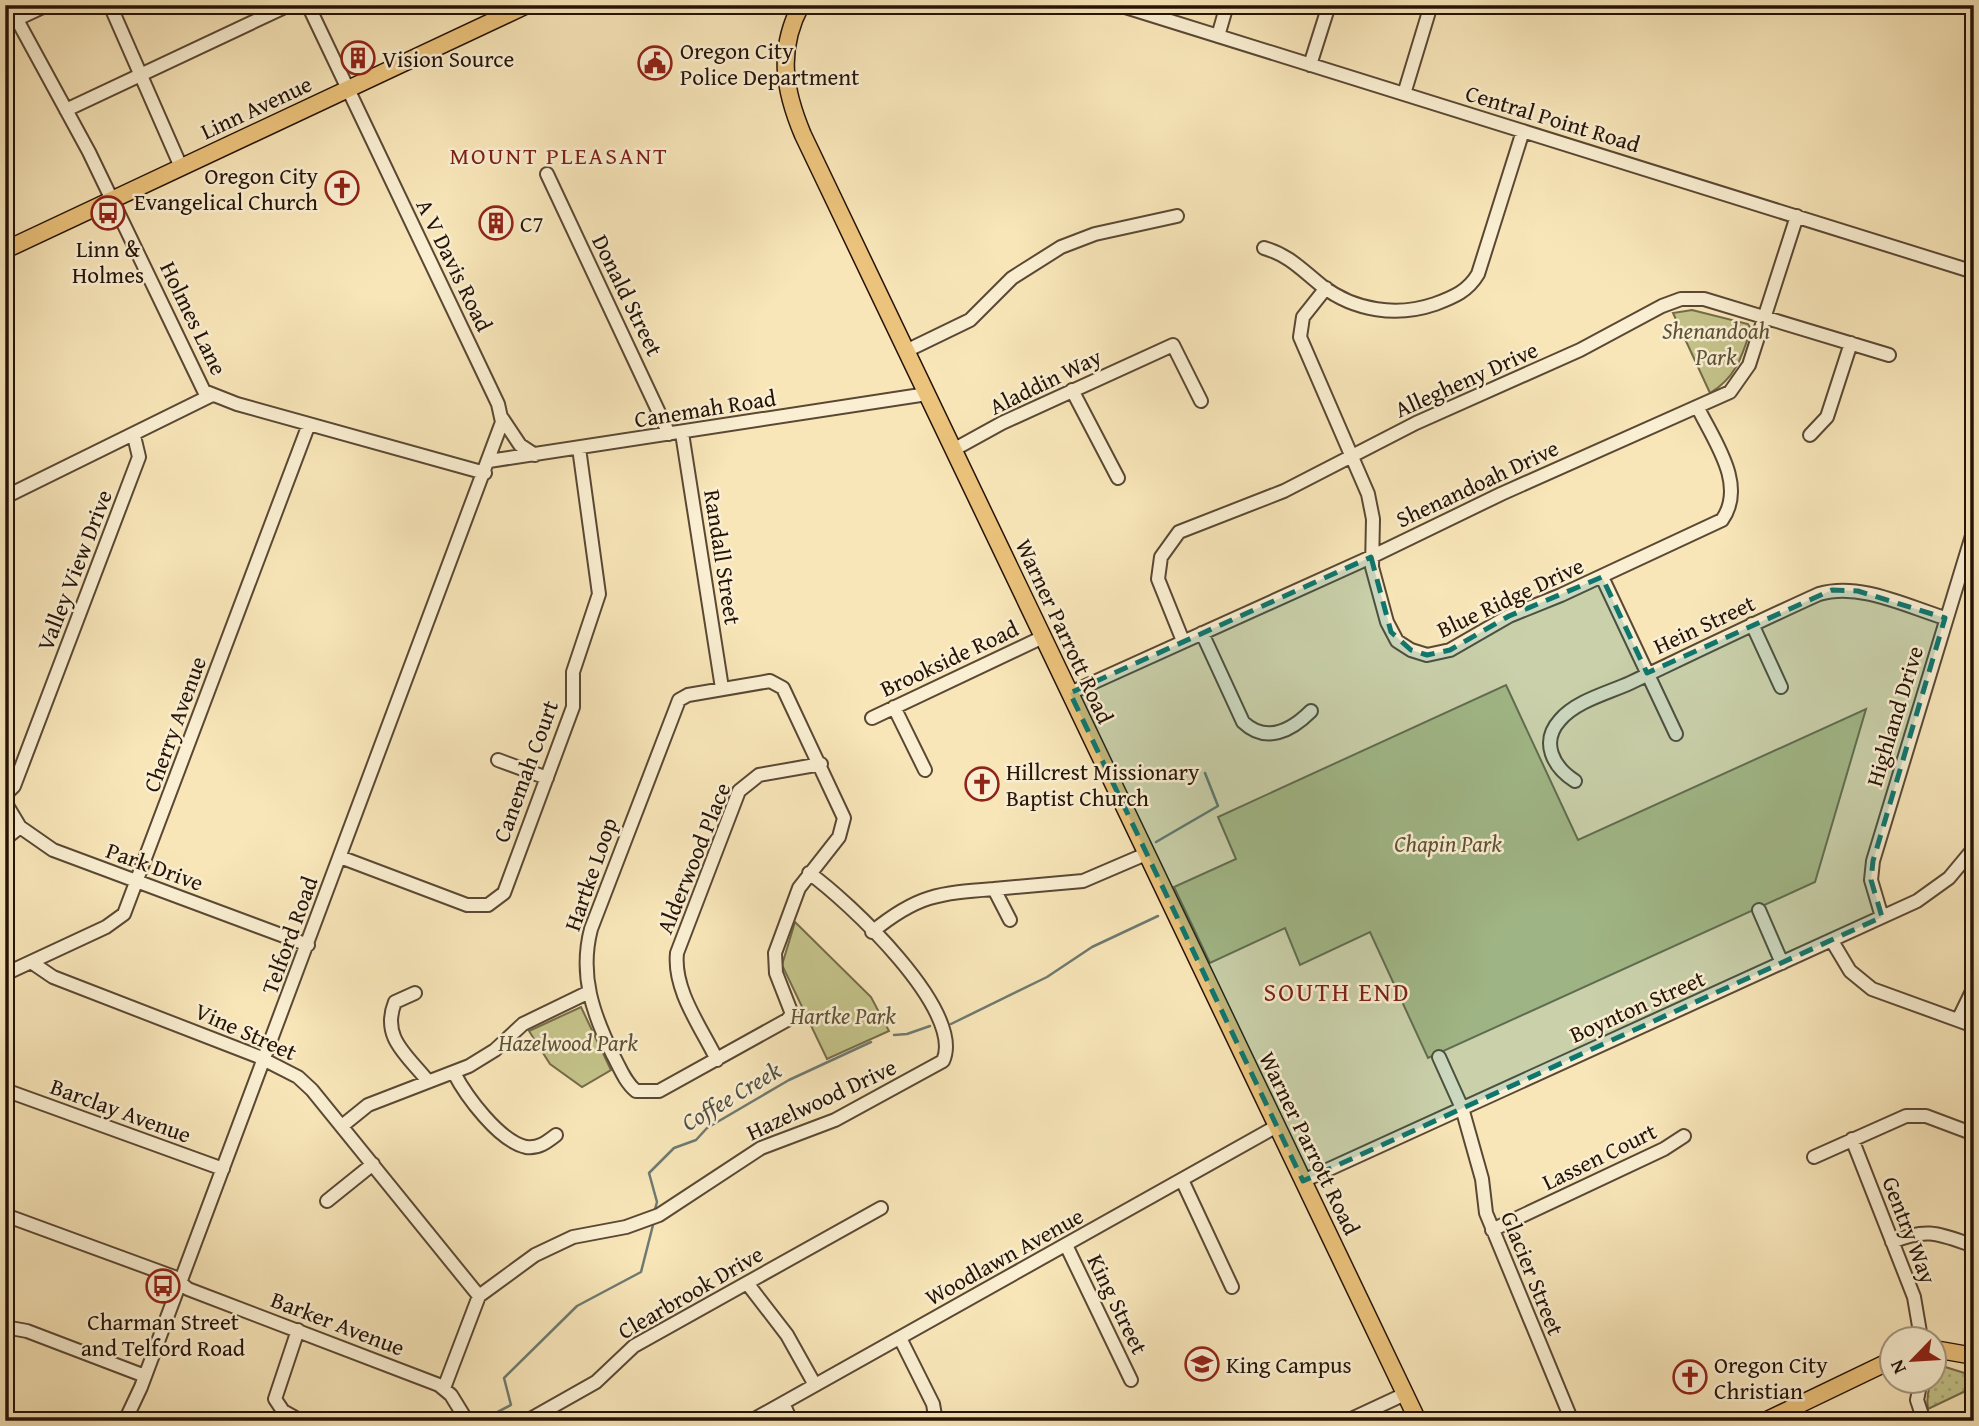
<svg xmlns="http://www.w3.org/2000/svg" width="1979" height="1426" viewBox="0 0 1979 1426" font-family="'Gentium Book Plus',serif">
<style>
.grass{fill:url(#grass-dots);stroke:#746b49;stroke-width:2}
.green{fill:#c4c38a;stroke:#746b49;stroke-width:2}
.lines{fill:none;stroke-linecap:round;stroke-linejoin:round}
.stream{stroke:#6e7a71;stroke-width:2.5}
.minor-casing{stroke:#5a4834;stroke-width:16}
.major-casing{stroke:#251308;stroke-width:19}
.minor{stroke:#faefd2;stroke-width:12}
.major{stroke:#ecc37c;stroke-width:16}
.marked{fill:#0f766e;fill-opacity:0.2;stroke:#0f766e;stroke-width:5;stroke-dasharray:14 9;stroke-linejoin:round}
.labels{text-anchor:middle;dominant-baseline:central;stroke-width:5;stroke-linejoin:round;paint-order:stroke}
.poi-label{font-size:23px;fill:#251308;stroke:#faefd2;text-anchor:start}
.street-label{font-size:23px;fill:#251308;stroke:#faefd2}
.park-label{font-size:23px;font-style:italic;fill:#5d5136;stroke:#faefd2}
.neighbourhood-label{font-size:24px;letter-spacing:2px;fill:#7a1f14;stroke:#faefd2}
.water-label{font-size:24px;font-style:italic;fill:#504f45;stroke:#faefd2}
.quarter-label{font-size:26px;letter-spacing:2px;fill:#7a1f14;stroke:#faefd2}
</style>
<defs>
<pattern id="grass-dots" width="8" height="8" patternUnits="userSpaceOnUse" patternTransform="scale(1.75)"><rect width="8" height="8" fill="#c4c38a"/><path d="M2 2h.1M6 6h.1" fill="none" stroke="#a8a776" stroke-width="1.8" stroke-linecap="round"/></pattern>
</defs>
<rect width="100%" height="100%" fill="#f8e6b9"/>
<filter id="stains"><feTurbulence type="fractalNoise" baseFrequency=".00286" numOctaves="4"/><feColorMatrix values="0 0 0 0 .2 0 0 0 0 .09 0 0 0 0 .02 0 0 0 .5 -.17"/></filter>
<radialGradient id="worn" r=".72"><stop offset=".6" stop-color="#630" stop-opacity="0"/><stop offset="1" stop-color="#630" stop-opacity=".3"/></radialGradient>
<!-- grass -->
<path class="grass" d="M 1939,1365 L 1974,1376 L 1974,1387 L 1928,1409 C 1925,1392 1933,1382 1934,1367 Z"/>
<!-- green -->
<path class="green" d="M 1692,310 L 1748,324 L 1751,329 C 1742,356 1736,378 1710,393 L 1673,313 Z
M 1506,685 L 1578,840 L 1866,709 L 1815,882 L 1428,1058 L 1370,932 L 1300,965 L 1285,928 L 1210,963 L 1174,887 L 1236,859 L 1218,817 Z
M 795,922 L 871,997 L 889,1031 L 827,1059 L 782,965 Z
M 581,1007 L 611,1070 L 582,1087 L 550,1064 L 529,1031 Z"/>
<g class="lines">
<!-- stream -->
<path class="stream" d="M 1156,842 L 1218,806 L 1205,773
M 951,1024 L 1047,977 L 1092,947 L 1158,916
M 894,1035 L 907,1034 L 930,1026
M 655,1209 L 657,1202 L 649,1173 L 674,1148 L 696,1140 L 707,1128 L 789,1080 L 871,1042
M 480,1421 L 511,1405 L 504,1378 L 577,1306 L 641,1272 L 653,1225"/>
<defs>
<path id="minor" d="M 9,5 L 89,152 L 204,391 L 237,404 L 485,473
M 110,5 L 181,167
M 1119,5 L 1974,272
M 17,19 L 47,5
M 1218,36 L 1227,5
M 1310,65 L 1329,5
M 1404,94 L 1431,5
M 1972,105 L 1974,106
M 66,110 L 289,5
M 547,174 L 669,434
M 1264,248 C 1289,255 1302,270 1322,286 C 1355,311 1397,317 1435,304 C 1454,297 1468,291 1478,274 L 1523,131
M 1326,288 L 1303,317 L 1300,337 L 1368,494 L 1373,519 L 1372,567 L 1387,622 L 1397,641 L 1411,650 L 1427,655 L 1450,650 L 1509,616 L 1561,595 L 1722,520 C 1747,485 1714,441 1698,408
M 906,351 L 970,320 L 1012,278 L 1061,247 L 1095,234 L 1177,216
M 1072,390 L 1118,478
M 502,418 L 520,445 L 535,455
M 682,433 L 722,688
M 1810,435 L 1827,417 L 1851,343
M 953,450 L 1002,423 L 1173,345 L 1201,401
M 489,461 L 927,394
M 5,497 L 210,396
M 1602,577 L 1676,734
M 1752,624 L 1781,687
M 1202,633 L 1243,722 C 1266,744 1291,731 1311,711
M 1183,641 L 1158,579 L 1161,557 L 1179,532 L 1284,491 L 1416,423 L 1580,350 L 1662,306 L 1681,299 L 1704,299 L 1889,355
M 770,681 L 783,688 L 844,818 L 839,837 L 799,888 L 775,953 L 776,973 L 792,1014 L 787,1020 L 659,1091 L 636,1091 C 625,1082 620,1068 613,1055 C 593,1014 579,975 591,929 L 679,700 L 688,695 Z
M 1070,693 L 1371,557 L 1501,494 L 1730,392 L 1749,365 L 1797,216
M 894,707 L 925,770
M 872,718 L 1043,637
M 498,760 L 547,778
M 1575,781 C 1553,767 1540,742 1560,720 C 1576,701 1608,693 1630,683 C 1693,653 1755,623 1819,594 C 1860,582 1906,606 1945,618
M 5,795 L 14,786 L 139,457 L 134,436
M 5,802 L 20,827 L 53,850 L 308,945
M 5,839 L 20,827
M 340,857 L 467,905 L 488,905 L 504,893 L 573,707 L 573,672 L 599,594 L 579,448
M 994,889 L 1083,881 L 1146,854
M 1759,910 L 1782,963
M 1882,917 L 1871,880 L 1873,861 L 1974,529
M 872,932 C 917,895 939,893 994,889 L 1010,920
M 1832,941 L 1850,971 L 1872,989 L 1974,1026
M 31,962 L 53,977 L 257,1056 L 298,1077 L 312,1090 L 479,1296
M 5,974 L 106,927 L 124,914 L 309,424
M 415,993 L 395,1002 C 381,1037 406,1054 427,1080
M 1958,1020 L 1974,987
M 1439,1057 L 1462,1108 L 1482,1179 L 1486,1213 L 1572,1421
M 717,1060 C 701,1027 673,990 677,953 L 739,791 L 759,775 L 821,764
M 454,1073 C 466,1096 499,1141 526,1147 C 538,1149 547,1142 556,1135
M 5,1090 L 223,1169
M 342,1126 L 368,1105 L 469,1066 L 495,1050 L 523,1024 L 587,993
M 1852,1139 L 1914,1297 L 1921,1338
M 1814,1157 L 1906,1116 L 1926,1116 L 1974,1134
M 1182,1180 L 1232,1287
M 1303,1181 L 1917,901 L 1949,878 L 1974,848
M 327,1201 L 373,1164
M 5,1215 L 174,1277 L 188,1289 L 439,1385 L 451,1395 L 467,1421
M 1492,1230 L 1664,1149 L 1684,1136
M 1892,1242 C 1928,1227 1939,1234 1974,1246
M 1066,1245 L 1131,1380
M 747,1283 L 787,1335 L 815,1385
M 5,1327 L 27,1331 L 145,1376
M 298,1330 L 275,1399 L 283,1411 L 301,1421
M 900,1338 L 933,1404 L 936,1421
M 1921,1380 L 1917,1400 L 1924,1421
M 444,1388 L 479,1296 L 535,1255 L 573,1237 L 626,1227 L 659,1215 L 761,1148 L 835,1120 L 943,1061 C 966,1011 847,900 809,873
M 783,1403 L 791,1421
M 125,1421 L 141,1387 L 502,422 L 498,404 L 308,5
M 527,1421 L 596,1382 L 634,1346 L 881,1208
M 751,1421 L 1277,1126
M 1347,1421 L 1405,1394"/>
<path id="major" d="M 801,5 C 777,50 784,90 803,135 L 1418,1421
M 5,250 L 527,5
M 1934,1349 L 1974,1356
M 1765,1421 L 1892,1360"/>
</defs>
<!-- minor casing -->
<use href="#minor" class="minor-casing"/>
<!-- major casing -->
<use href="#major" class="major-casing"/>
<!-- minor -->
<use href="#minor" class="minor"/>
<!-- major -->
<use href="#major" class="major"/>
</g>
<!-- marked area -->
<path class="marked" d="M 1371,557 L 1391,632 L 1411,650 L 1427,655 L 1450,650 L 1509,616 L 1602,577 L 1647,673 L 1832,590 L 1858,591 L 1945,618 L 1873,861 L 1871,880 L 1882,917 L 1303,1181 L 1070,693 Z"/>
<!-- icons -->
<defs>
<symbol id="building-ring" viewBox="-11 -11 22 22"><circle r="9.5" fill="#faefd2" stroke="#8f2418" stroke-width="1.5"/><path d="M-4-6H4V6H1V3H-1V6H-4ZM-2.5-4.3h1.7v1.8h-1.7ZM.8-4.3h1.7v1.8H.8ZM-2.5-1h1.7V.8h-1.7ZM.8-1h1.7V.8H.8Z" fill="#8f2418"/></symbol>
<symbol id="civic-ring" viewBox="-11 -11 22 22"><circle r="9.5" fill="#faefd2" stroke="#8f2418" stroke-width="1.5"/><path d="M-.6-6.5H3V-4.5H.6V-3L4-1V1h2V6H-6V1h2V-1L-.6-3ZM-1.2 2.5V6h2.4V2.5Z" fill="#8f2418"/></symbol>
<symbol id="church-ring" viewBox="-11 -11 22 22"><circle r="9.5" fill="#faefd2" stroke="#8f2418" stroke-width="1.5"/><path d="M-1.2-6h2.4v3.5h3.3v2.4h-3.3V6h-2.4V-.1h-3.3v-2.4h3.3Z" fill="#8f2418"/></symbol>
<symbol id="bus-ring" viewBox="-11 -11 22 22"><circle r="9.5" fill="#faefd2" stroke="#8f2418" stroke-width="1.5"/><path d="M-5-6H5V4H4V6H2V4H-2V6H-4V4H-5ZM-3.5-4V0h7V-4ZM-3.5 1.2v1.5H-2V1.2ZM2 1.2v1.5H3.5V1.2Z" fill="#8f2418"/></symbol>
<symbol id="school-ring" viewBox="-11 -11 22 22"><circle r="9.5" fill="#faefd2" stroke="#8f2418" stroke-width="1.5"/><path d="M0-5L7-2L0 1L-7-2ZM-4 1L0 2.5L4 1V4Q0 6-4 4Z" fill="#8f2418"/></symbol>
</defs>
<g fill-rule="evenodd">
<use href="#building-ring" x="339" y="39" width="38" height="38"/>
<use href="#civic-ring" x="636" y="44" width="38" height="38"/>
<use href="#church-ring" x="323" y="169" width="38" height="38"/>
<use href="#bus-ring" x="89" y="194" width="38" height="38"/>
<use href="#building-ring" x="477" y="204" width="38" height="38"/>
<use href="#church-ring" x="963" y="765" width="38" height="38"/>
<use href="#bus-ring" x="144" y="1267" width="38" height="38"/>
<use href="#school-ring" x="1183" y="1345" width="38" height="38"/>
<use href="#church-ring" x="1671" y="1358" width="38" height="38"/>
</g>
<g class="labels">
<!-- poi labels -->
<g class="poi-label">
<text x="680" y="50">Oregon City<tspan x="680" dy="26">Police Department</tspan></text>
<text x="382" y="58">Vision Source</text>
<text x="318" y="175" text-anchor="end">Oregon City<tspan x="318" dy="26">Evangelical Church</tspan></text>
<text x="520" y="223">C7</text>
<text x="108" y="248" text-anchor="middle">Linn &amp;<tspan x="108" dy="26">Holmes</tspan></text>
<text x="1006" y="771">Hillcrest Missionary<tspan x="1006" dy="26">Baptist Church</tspan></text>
<text x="163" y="1321" text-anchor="middle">Charman Street<tspan x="163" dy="26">and Telford Road</tspan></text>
<text x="1226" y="1364">King Campus</text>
<text x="1714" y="1364">Oregon City<tspan x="1714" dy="26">Christian</tspan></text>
</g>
<!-- street labels -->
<g class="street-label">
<text transform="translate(256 107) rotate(-25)">Linn Avenue</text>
<text transform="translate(1553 118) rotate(17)">Central Point Road</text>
<text transform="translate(455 265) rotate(64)">A V Davis Road</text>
<text transform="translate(628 295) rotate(64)">Donald Street</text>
<text transform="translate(194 318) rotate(64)">Holmes Lane</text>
<text transform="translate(1466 379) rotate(-24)">Allegheny Drive</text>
<text transform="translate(1045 381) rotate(-26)">Aladdin Way</text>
<text transform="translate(705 408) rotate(-9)">Canemah Road</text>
<text transform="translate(1477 483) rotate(-25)">Shenandoah Drive</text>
<text transform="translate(723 557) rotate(81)">Randall Street</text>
<text transform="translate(74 570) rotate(-69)">Valley View Drive</text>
<text transform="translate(1510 597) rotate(-25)">Blue Ridge Drive</text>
<text transform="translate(1704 624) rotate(-25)">Hein Street</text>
<text transform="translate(1065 631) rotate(65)">Warner Parrott Road</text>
<text transform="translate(949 658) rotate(-25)">Brookside Road</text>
<text transform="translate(1894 716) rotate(-73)">Highland Drive</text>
<text transform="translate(174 724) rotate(-70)">Cherry Avenue</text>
<text transform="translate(525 771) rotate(-70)">Canemah Court</text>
<text transform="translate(693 858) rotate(-68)">Alderwood Place</text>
<text transform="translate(155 866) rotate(20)">Park Drive</text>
<text transform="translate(590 874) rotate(-71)">Hartke Loop</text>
<text transform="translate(289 935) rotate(-70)">Telford Road</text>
<text transform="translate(1637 1006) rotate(-24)">Boynton Street</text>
<text transform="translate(246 1031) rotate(24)">Vine Street</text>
<text transform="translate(821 1099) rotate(-25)">Hazelwood Drive</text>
<text transform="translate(121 1110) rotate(20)">Barclay Avenue</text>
<text transform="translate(1310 1143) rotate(64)">Warner Parrott Road</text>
<text transform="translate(1599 1156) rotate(-26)">Lassen Court</text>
<text transform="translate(1910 1230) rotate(69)">Gentry Way</text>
<text transform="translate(1004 1256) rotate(-29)">Woodlawn Avenue</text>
<text transform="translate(1533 1273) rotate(68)">Glacier Street</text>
<text transform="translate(690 1292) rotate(-30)">Clearbrook Drive</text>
<text transform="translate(1118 1304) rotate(64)">King Street</text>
<text transform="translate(338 1323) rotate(21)">Barker Avenue</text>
</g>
<!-- park labels -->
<g class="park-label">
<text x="1716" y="330">Shenandoah<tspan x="1716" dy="26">Park</tspan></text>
<text x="1448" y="843">Chapin Park</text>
<text x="843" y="1015">Hartke Park</text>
<text x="568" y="1042">Hazelwood Park</text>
</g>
<!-- neighbourhood labels -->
<g class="neighbourhood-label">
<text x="559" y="155">MOUNT PLEASANT</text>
</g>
<!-- water labels -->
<g class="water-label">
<text transform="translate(731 1096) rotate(-31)">Coffee Creek</text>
</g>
<!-- quarter labels -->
<g class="quarter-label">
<text x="1337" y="991">SOUTH END</text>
</g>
</g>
<!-- margin -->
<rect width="1979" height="1426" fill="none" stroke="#f8e6b9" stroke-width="28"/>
<rect x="7" y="7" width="1965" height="1412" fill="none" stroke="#251308" stroke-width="3.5"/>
<rect x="14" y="14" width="1951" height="1398" fill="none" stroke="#251308" stroke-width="2"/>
<!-- north arrow -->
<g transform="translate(1913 1360) rotate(245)"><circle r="33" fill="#faefd2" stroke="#a59781" stroke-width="2"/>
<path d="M0-5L12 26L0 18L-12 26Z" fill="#8f2418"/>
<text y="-10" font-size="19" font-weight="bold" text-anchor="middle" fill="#251308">N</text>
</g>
<rect width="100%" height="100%" filter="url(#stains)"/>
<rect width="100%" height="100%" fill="url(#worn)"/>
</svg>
